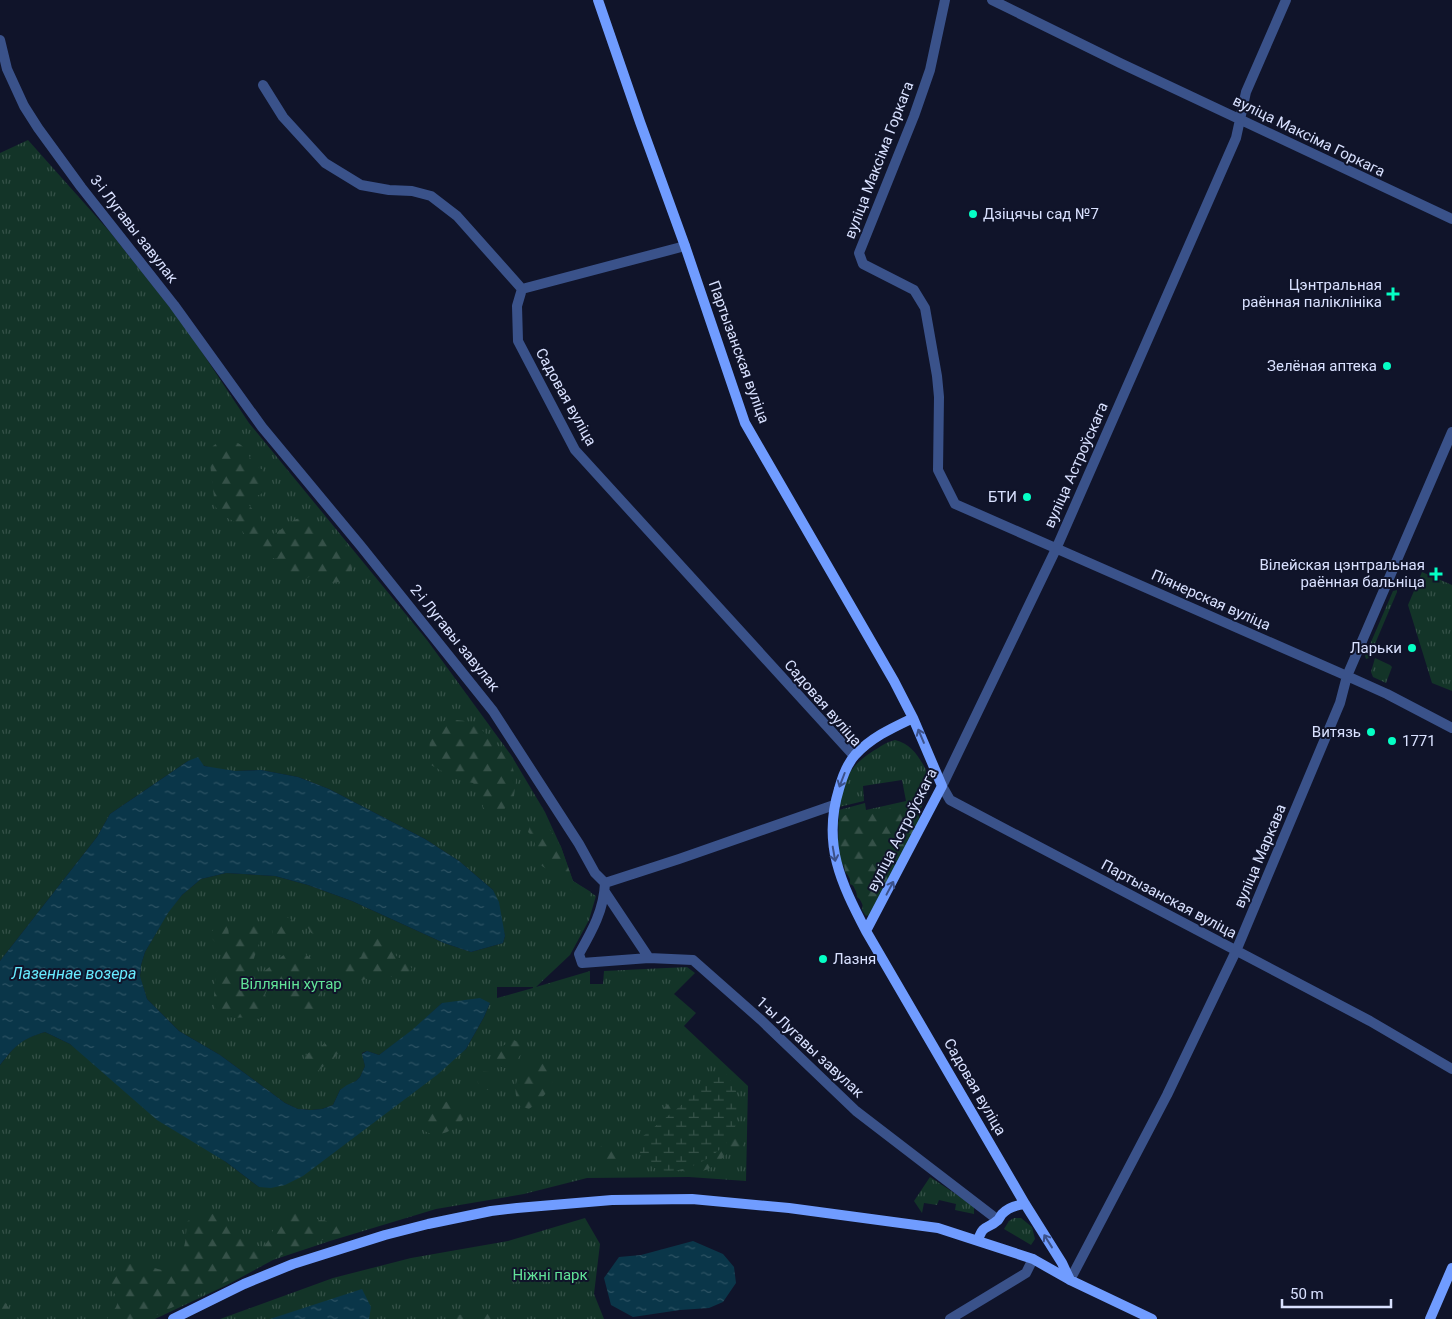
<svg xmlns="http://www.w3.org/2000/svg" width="1452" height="1319" viewBox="0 0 1452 1319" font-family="Roboto,sans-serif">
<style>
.grass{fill:url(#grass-tufts);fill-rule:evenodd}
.forest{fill:url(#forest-firs)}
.wetland{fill:url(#wetland-marsh)}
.water{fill:url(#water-ripples)}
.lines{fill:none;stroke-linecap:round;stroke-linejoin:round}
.minor{stroke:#3a528a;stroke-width:10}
.secondary{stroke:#709cff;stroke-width:10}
.oneway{stroke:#3b518a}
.poi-dot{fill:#05ffc5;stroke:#10142a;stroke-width:2}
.labels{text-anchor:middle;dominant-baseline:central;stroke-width:4;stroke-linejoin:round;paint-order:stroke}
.street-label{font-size:15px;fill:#d9e1ff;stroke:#10142a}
.poi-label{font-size:15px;fill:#d9e1ff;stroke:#10142a;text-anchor:end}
.park-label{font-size:15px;fill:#61e398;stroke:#10142a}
.water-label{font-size:16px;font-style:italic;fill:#67ebff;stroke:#10142a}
</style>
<defs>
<pattern id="grass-tufts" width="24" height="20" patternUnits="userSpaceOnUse" patternTransform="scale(1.25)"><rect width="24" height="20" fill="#133428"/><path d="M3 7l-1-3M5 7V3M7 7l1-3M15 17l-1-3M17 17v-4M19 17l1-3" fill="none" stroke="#355148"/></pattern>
<pattern id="forest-firs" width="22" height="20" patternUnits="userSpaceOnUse" patternTransform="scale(1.25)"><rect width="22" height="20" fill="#133428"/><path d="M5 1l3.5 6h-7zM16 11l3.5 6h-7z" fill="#355148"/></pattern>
<pattern id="wetland-marsh" width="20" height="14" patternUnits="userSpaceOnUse" patternTransform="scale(1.25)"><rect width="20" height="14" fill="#133428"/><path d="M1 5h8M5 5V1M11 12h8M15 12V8" fill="none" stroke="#355148"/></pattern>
<pattern id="water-ripples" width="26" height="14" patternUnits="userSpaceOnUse" patternTransform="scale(1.25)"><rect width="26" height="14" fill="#0a3649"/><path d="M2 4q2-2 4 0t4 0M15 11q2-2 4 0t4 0" fill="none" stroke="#2d5364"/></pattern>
</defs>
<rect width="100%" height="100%" fill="#10142a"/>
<!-- grass -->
<path class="grass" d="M 28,140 L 110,232 L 184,325 L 249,423 L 427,640 L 511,755 L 545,812 L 561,847 L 573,881 L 596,896 L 589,920 L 570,955 L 536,987 L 590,971 L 590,984 L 603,984 L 604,971 L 687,967 L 695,973 L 674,994 L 696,1013 L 684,1026 L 748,1086 L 746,1181 L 689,1177 L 587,1178 L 524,1194 L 436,1209 L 330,1241 L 273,1260 L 227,1285 L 155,1319 L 0,1319 L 0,1065 C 16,1045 20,1039 45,1032 L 70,1044 L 259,1187 L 466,1049 L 484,1017 L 490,1003 L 442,1003 L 412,1031 L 379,1055 L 367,1051 L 362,1053 L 365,1066 L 360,1077 L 356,1081 L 340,1090 L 333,1105 L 322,1109 L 311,1110 L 298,1109 L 285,1103 L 220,1055 L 179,1031 L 147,999 L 140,977 L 141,965 L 145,952 L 168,912 L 182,895 L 201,879 L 226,873 L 275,876 L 308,885 L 352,901 L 444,943 L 471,952 L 503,943 L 505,936 L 493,890 L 459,861 L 425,839 L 329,789 L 298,777 L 261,770 L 235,771 L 219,770 L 188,761 L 110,814 L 97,837 L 0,961 L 0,153 ZM 497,987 L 533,987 L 533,988 L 497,998 Z
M 1422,572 L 1452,585 L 1452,691 L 1432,683 L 1408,605 Z
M 1397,590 L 1397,592 L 1369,658 L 1366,659 L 1365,656 L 1393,591 Z
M 1375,658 L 1390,665 L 1392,667 L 1386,683 L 1373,677 L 1371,672 Z
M 895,740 C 916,745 923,765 933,783 L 869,918 L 840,859 L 838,848 L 839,810 L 865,803 L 866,810 L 906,801 L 902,780 L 863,786 L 864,801 L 839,807 C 847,777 847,768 873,751 C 880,747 886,742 895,740 Z
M 930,1177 L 974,1206 L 974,1214 L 955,1210 L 956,1204 L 939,1200 L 937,1205 L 924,1203 L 922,1213 L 914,1201 Z
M 585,1218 L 600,1244 L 594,1294 L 604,1319 L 220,1319 L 333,1278 L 411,1258 L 508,1241 Z
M 1014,1218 L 1021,1218 L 1032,1227 L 1035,1239 L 1031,1245 L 1004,1229 L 1009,1221 Z"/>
<!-- forest -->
<path class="forest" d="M 224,438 C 232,440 239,442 245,449 C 252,459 251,465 264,470 L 269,482 C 266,492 261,495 251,498 L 248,504 L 261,519 L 264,529 L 274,534 C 285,528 288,521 300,518 L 309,523 L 315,531 C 319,532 323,531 327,532 C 339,535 355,551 353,564 C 352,571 348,575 344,581 L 327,584 L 311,576 C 299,582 294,581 283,572 L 282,563 L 276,558 L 265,558 L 256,552 L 246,536 L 235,522 L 222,515 L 215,506 L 209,455 L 213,446 Z
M 448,719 L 465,721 L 479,727 L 500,748 L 512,765 L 516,780 L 514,796 L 503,811 L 490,815 L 483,807 L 482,796 L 473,783 L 458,780 L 431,765 C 429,743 426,731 448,719 Z
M 908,801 L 914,801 L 920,820 L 871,913 L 866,916 L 862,910 L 863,902 L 857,897 L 856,887 L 850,884 L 850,877 L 845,872 L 844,863 L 840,862 C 836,849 842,836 838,823 C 841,818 844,815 850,813 C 855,811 860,812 866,812 C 879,812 897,808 908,801 Z
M 537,823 L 544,825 L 551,831 L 561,847 L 573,881 L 591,892 L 589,899 C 574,896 566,885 558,873 C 537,867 534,860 535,839 L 528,832 L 530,826 Z
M272 929a12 12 0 1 1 24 0a12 12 0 1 1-24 0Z
M 312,920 L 324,921 L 329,927 L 325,934 L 320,937 L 311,933 L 307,926 Z
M 246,923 L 256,923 L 263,930 C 260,945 252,957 252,972 L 259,975 C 271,968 281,953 293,951 C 307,949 319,967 321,979 C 323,989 319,1000 314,1009 C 289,1018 288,1000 282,982 L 274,981 L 269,985 L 265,995 L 270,1004 L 268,1013 L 259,1019 C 244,1015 230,1021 217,1014 C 209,994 219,959 226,939 L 223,942 L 215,942 L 211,937 L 212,931 L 219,924 L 228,926 L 229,936 L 237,928 Z
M 380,933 L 389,937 L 396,956 L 408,963 L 412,969 L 405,976 L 390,977 L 382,972 L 373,973 C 368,981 359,981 350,981 L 342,974 L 340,964 L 348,958 L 361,957 L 368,936 Z
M 332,1039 L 341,1046 C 338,1059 327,1062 318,1071 L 309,1069 L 305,1064 L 305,1056 L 313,1049 L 321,1047 L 327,1040 Z
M 514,1040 L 524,1045 C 521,1057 516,1063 505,1068 L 495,1065 L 492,1058 L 497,1049 Z
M 538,1059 L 548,1061 C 550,1064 554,1068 554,1072 C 555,1086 540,1102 529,1109 L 520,1106 C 509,1087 519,1067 538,1059 Z
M 481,1071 L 489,1072 L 495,1079 L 493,1086 L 488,1090 C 481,1088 478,1086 477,1079 Z
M 697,1088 L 705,1091 L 658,1129 L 657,1120 L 662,1110 L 668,1104 L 677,1103 L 687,1093 Z
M 459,1098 L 463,1099 L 469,1109 C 462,1127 439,1143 422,1129 C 423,1114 445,1099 459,1098 Z
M 730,1131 L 738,1131 L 745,1137 C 742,1157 738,1146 727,1154 C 722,1158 718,1164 712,1167 C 700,1175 683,1171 669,1169 Z
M 605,1144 L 614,1145 L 619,1151 C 618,1160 613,1163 603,1165 L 597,1161 C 595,1151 596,1149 605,1144 Z
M 295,1207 L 319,1220 L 344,1223 L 349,1228 L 340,1234 L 290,1251 L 148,1319 L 107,1319 L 116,1307 L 119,1299 L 114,1293 L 110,1283 C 111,1279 112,1274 114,1271 C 123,1257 149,1267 162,1270 C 186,1255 185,1249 187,1222 C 209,1199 234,1224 247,1244 L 263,1247 C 277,1234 273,1209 295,1207 Z
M 0,1297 C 8,1304 10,1313 19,1319 L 0,1319 Z
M 481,1308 L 493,1319 L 453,1319 L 457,1315 L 469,1314 Z"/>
<!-- wetland -->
<path class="wetland" d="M 716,1073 L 725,1073 C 735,1084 738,1093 738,1108 C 737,1118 736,1131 729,1140 C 714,1159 674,1181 651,1166 C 646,1163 641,1159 640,1152 C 639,1148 641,1142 642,1137 L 700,1090 Z"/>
<!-- water -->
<path class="water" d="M 198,757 L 204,766 L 235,771 L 261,770 L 298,777 L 329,789 L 425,839 L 459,861 L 493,890 L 499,902 L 505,936 L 503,943 L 471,952 L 444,943 L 352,901 L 308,885 L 275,876 L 226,873 L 201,879 L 182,895 L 168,913 L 145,952 L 141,965 L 140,976 L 147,999 L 179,1031 L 220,1055 L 285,1103 L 298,1109 L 311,1110 L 322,1109 L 333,1105 L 340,1090 L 347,1085 L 356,1081 L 360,1077 L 365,1066 L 362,1054 L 367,1051 L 379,1055 L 412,1030 L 442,1003 L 480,998 L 490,1003 L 484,1017 L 466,1049 L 437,1075 L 303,1176 L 285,1185 L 271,1188 L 259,1187 L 226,1162 L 157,1120 L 70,1044 L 45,1032 C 21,1039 15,1046 0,1065 L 0,961 L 97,837 L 110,814 L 188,761 Z
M 693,1241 L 723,1254 L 734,1267 L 736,1283 L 723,1302 L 709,1308 L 680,1310 L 633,1317 L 611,1305 L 604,1278 L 619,1257 L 641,1255 Z
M 362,1289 L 371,1307 L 369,1319 L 270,1319 Z"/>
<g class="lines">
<!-- minor -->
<path class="minor" d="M 945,0 L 930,70 L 914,116 L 859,253 L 863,264 L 914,290 L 925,308 L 937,376 L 939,397 L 938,470 L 955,504 L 1347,676 L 1387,694 L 1452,728
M 992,0 L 1120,63 L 1452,219
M 1286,0 L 1246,92 L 1236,138 L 1056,549 L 942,786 L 950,800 L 1370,1021 L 1452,1069
M 0,40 L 7,69 L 24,106 L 38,128 L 81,187 L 174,305 L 262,427 L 360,545 L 493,711 L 579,844 L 595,873 L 605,883
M 263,85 L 283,117 L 325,163 L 361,185 L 389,190 L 412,191 L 431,196 L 457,216 L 522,289
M 685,246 L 522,289 L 517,306 L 518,341 L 575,450 L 854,756
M 605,883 C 604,910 592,931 579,954 L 582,963 L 649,958 L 693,960 L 761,1020 L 856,1111 L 998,1220
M 605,883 L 679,859 L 834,805
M 605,892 L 649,958
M 1070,1280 L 1167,1095 L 1236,951 L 1340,703 L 1347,676 L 1452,432
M 950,1319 L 1026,1273 L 1033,1259"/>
<!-- secondary -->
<path class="secondary" d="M 598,0 L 640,122 L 685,246 L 745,423 L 894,681 L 913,718 L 942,786 L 866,931
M 913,718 C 892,728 872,737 855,755 C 847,764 842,778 839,789 C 822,844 841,883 866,931 L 1025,1204 L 1062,1263 L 1070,1280
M 978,1240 C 984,1223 987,1230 998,1220 C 999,1219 1001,1215 1002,1214 C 1008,1207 1017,1205 1025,1204
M 173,1319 L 244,1284 L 293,1264 L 385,1235 L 428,1224 L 491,1211 L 517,1208 L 612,1200 L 692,1199 L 789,1208 L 938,1228 L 1033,1259 L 1070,1280 L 1152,1319
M 1430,1319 L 1452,1268"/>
</g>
<!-- one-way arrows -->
<defs><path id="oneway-shaft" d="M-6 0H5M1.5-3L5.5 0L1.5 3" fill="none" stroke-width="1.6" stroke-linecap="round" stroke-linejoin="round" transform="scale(1.25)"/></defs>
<g class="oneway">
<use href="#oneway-shaft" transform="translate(921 736) rotate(-113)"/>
<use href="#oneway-shaft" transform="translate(842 780) rotate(111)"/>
<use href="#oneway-shaft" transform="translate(834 854) rotate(80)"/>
<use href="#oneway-shaft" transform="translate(890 888) rotate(-62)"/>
<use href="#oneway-shaft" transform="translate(1048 1241) rotate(-122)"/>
</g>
<!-- markers -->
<g class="poi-dot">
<circle cx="973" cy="214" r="5"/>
<path d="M1390.5 286.5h5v5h5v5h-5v5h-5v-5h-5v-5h5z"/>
<circle cx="1387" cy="366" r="5"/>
<circle cx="1027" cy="497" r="5"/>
<path d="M1433.5 566.5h5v5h5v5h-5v5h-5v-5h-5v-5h5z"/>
<circle cx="1412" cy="648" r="5"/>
<circle cx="1371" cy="732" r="5"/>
<circle cx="1392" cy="741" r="5"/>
<circle cx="823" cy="959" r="5"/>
</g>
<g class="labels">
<!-- street labels -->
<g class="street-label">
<text transform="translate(1309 136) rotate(26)">вуліца Максіма Горкага</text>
<text transform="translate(879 160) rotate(-69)">вуліца Максіма Горкага</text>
<text transform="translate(134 229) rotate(52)">3-і Лугавы завулак</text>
<text transform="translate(739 352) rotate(70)">Партызанская вуліца</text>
<text transform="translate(566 397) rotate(61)">Садовая вуліца</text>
<text transform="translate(1076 465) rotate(-66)">вуліца Астроўскага</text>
<text transform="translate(1211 600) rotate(24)">Піянерская вуліца</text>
<text transform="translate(455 638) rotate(51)">2-і Лугавы завулак</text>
<text transform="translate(823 703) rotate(49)">Садовая вуліца</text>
<text transform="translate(902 830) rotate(-63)">вуліца Астроўскага</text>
<text transform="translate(1260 856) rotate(-67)">вуліца Маркава</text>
<text transform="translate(1169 899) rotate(28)">Партызанская вуліца</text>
<text transform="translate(810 1047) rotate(43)">1-ы Лугавы завулак</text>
<text transform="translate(975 1087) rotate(60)">Садовая вуліца</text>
</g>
<!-- poi labels -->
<g class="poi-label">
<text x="983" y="214" text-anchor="start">Дзіцячы сад №7</text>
<text x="1382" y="285">Цэнтральная<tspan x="1382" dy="17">раённая паліклініка</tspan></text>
<text x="1377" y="366">Зелёная аптека</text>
<text x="1017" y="497">БТИ</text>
<text x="1425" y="565">Вілейская цэнтральная<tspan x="1425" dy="17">раённая бальніца</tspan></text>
<text x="1402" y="648">Ларьки</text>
<text x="1361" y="732">Витязь</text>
<text x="1402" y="741" text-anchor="start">1771</text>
<text x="833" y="959" text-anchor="start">Лазня</text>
</g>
<!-- park labels -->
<g class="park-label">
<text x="291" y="984">Віллянін хутар</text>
<text x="550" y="1275">Ніжні парк</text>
</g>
<!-- water labels -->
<g class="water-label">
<text x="74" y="973">Лазеннае возера</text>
</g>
</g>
<!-- scale -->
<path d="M1282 1299v8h109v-8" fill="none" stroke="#d9e1ff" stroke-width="2.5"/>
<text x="1290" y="1299" font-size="15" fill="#d9e1ff" stroke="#10142a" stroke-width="4" paint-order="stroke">50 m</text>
</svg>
